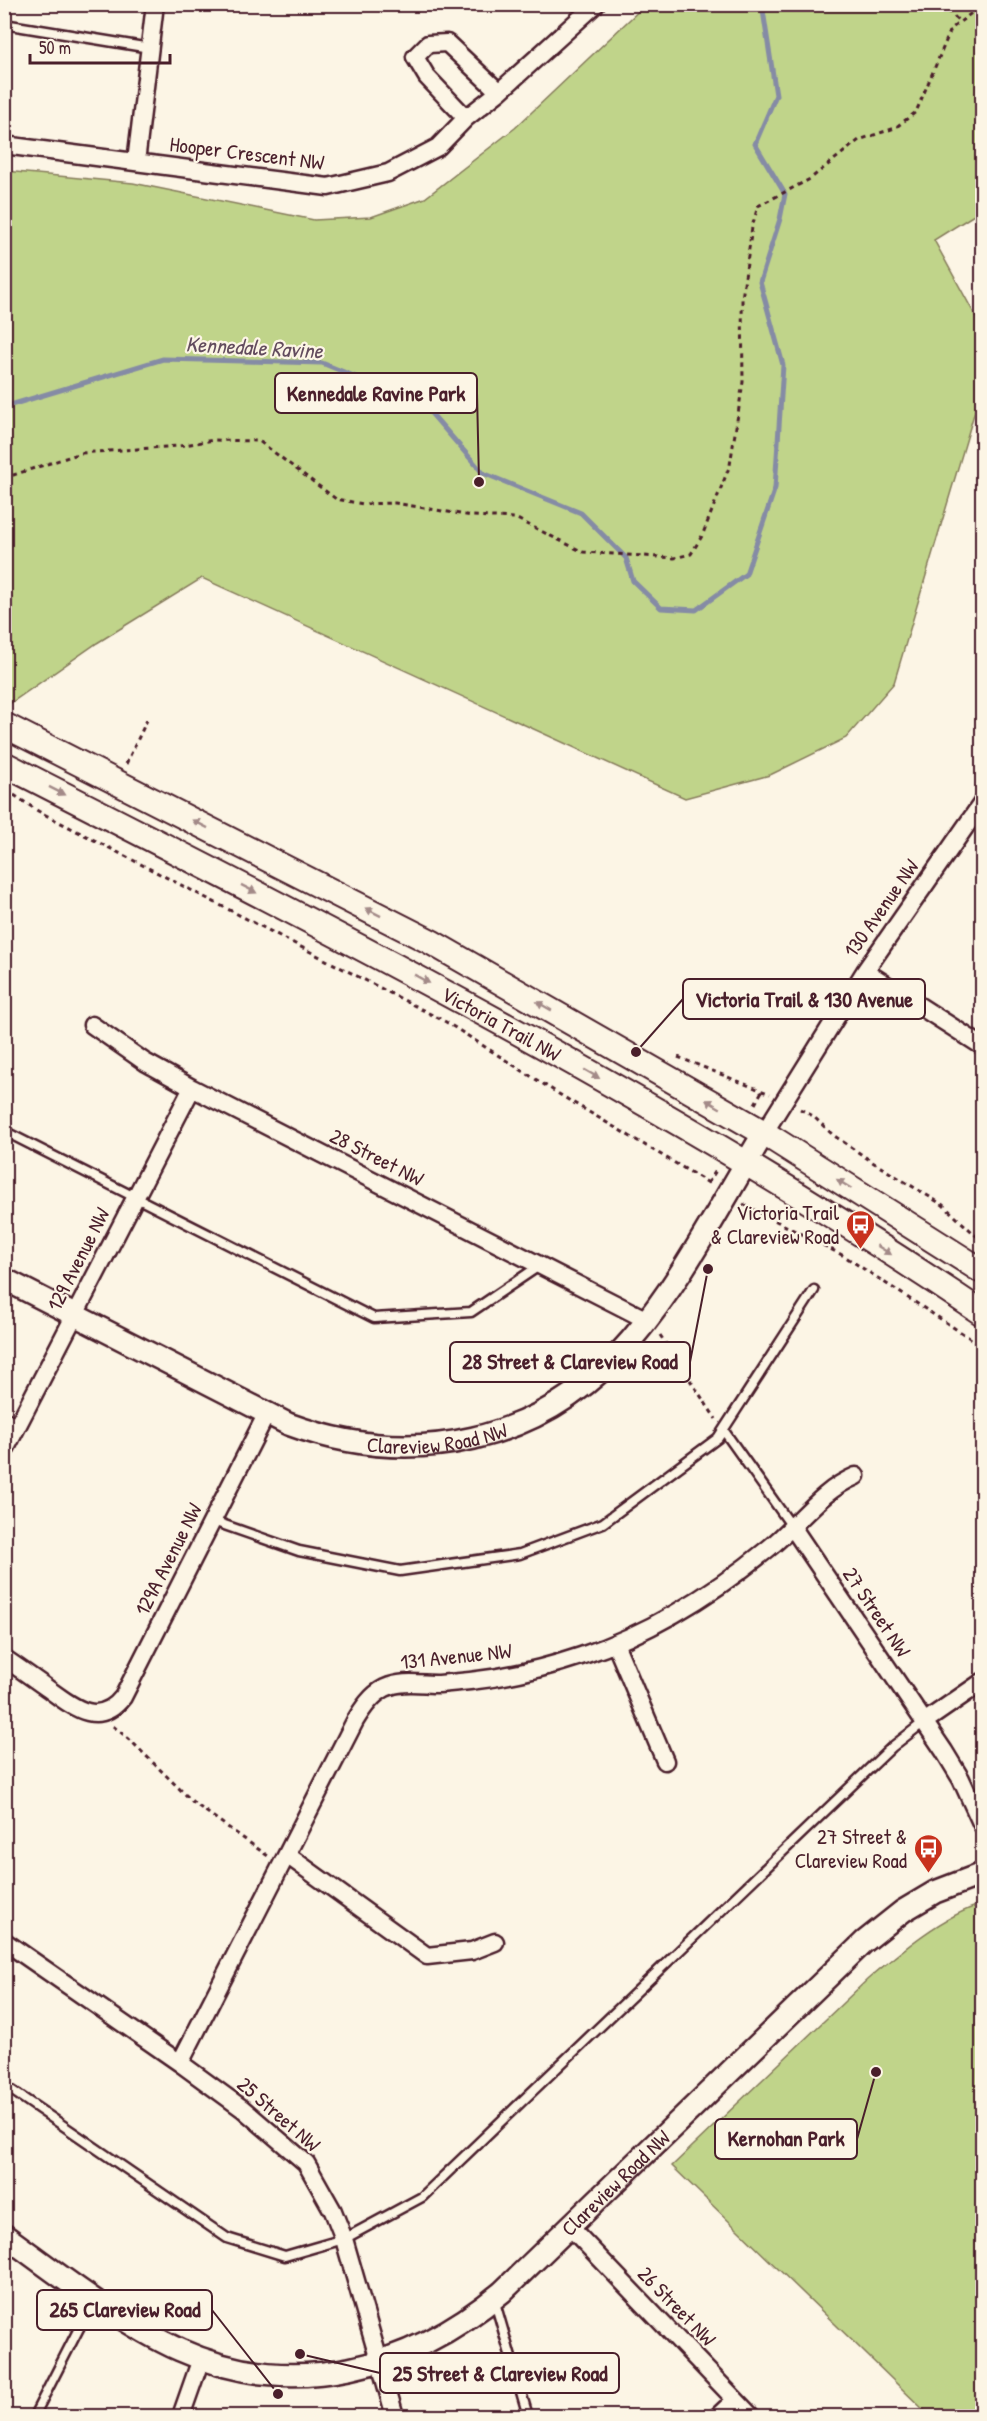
<svg xmlns="http://www.w3.org/2000/svg" width="987" height="2421" viewBox="0 0 987 2421" font-family="'Patrick Hand',sans-serif">
<style>
.green{fill:#c0d48a;stroke:#857a5a;stroke-width:1.5}
.lines{fill:none;stroke-linecap:round;stroke-linejoin:round}
.stream{stroke:#858ba5;stroke-width:5}
.service-casing{stroke:#4a1f2b;stroke-width:13}
.minor-casing{stroke:#4a1f2b;stroke-width:21}
.tertiary-casing{stroke:#4a1f2b;stroke-width:26}
.secondary-casing{stroke:#4a1f2b;stroke-width:28}
.path{stroke:#4a1f2b;stroke-width:3;stroke-dasharray:4.5 4.5;stroke-linecap:butt}
.service{stroke:#fcf5e5;stroke-width:8}
.minor{stroke:#fcf5e5;stroke-width:16}
.tertiary{stroke:#fcf5e5;stroke-width:21}
.secondary{stroke:#fcf5e5;stroke-width:24}
.oneway{fill:#a38a88}
.labels{text-anchor:middle;dominant-baseline:central;stroke-width:4.5;stroke-linejoin:round;paint-order:stroke}
.street-label{font-size:21px;fill:#4a1f2b;stroke:#fcf5e5}
.poi-label{font-size:21px;fill:#4a1f2b;stroke:#fcf5e5;text-anchor:end}
.water-label{font-size:22px;font-style:italic;fill:#634c5e;stroke:#fcf5e5}
.leader{fill:none;stroke:#4a1f2b;stroke-width:2}
.callout-dot{fill:#4a1f2b;stroke:#fcf5e5;stroke-width:2}
.callout{fill:#fcf5e5;stroke:#4a1f2b;stroke-width:2}
.callout-label{font-size:22px;text-anchor:middle;font-weight:bold;fill:#4a1f2b}
</style>
<rect width="100%" height="100%" fill="#fcf5e5"/>
<filter id="ink" filterUnits="userSpaceOnUse"><feTurbulence type="fractalNoise" baseFrequency=".0167" numOctaves="2"/><feDisplacementMap in="SourceGraphic" scale="12" xChannelSelector="R" yChannelSelector="G"/><feConvolveMatrix kernelMatrix="1 2 1 2 8 2 1 2 1" color-interpolation-filters="sRGB"/></filter>
<g filter="url(#ink)">
<!-- green -->
<path class="green" d="M 645,5 L 982,5 L 982,210 L 934,240 L 982,328 L 982,387 L 894,683 L 846,738 L 770,775 L 685,798 L 202,578 L 97,643 L 5,707 L 5,171 L 133,183 L 314,220 L 371,217 L 425,198 L 515,128 Z
M 982,1904 L 982,2416 L 930,2416 L 672,2166 L 868,1979 C 900,1952 942,1916 982,1904 Z"/>
<g class="lines">
<!-- stream -->
<path class="stream" d="M 4,407 L 163,359 L 322,363 L 424,405 L 483,473 L 581,513 L 626,558 L 633,581 L 661,608 L 696,610 L 746,574 L 775,488 L 783,365 L 760,282 L 780,219 L 785,194 L 755,144 L 776,95 L 762,4"/>
<defs>
<path id="service" d="M 4,24 L 150,48
M 4,1131 L 374,1318 L 471,1312 L 539,1266
M 4,1416 L 19,1424
M 724,1431 L 793,1528
M 213,1521 L 299,1551 L 400,1571 L 520,1554 L 603,1523 L 718,1438 L 814,1290
M 4,2085 L 227,2238 L 285,2256 L 344,2239 L 422,2197 L 892,1747 L 924,1722
M 494,2299 L 528,2416
M 34,2416 L 94,2299"/>
<path id="minor" d="M 466,118 L 427,77 L 415,57 L 428,44 L 447,43 L 499,92
M 4,145 L 328,187 L 388,173 L 438,147 L 466,118 L 499,92 L 596,4
M 136,162 L 155,4
M 865,971 L 982,1046
M 92,1025 L 145,1062 L 192,1088 L 647,1320
M 764,1133 L 865,971 L 982,803
M 4,1452 L 192,1088
M 793,1528 L 944,1751 L 961,1779 L 982,1825
M 615,1643 L 665,1761
M 4,1658 C 19,1668 33,1678 47,1688 C 72,1706 98,1729 123,1697 L 267,1413
M 924,1722 L 982,1682
M 287,1855 L 427,1956 L 472,1951 L 495,1942
M 4,1941 L 180,2063 L 243,2109 L 306,2163 L 333,2211 L 344,2239 L 395,2416
M 180,2063 L 355,1721 C 362,1709 371,1695 385,1688 C 402,1680 420,1684 439,1684 C 449,1683 460,1682 470,1681 C 508,1677 545,1668 581,1656 C 650,1633 713,1594 769,1548 C 799,1524 820,1491 856,1476
M 570,2227 L 751,2416
M 181,2416 L 201,2359
M 718,2416 L 735,2400"/>
<g id="tertiary">
<path id="s1" d="M 4,1279 L 288,1424 C 413,1470 542,1444 631,1340 C 684,1278 721,1203 764,1133"/>
<path id="s2" d="M 4,2235 C 58,2274 120,2323 180,2350 C 293,2401 410,2369 502,2292 L 864,1942 L 903,1911 L 935,1892 L 982,1874"/>
</g>
<g id="secondary">
<path d="M 4,725 L 431,942 L 764,1133 L 982,1271"/>
<path id="s3" d="M 4,764 C 338,934 672,1103 982,1313"/>
</g>
</defs>
<!-- service casing -->
<use href="#service" class="service-casing"/>
<!-- minor casing -->
<use href="#minor" class="minor-casing"/>
<!-- tertiary casing -->
<use href="#tertiary" class="tertiary-casing"/>
<!-- secondary casing -->
<use href="#secondary" class="secondary-casing"/>
<!-- path -->
<path class="path" d="M 941,4 L 960,22
M 4,478 L 81,453 L 179,446 L 214,440 L 259,441 L 336,499 L 363,504 L 395,503 L 472,516 L 515,518 L 583,552 L 674,558 L 691,554 L 702,536 L 730,465 L 743,382 L 742,299 L 752,227 L 758,206 L 810,179 L 859,140 L 895,128 L 916,112 L 951,29 L 974,11 L 982,8
M 126,764 L 147,720
M 14,795 L 38,811 L 446,1022 L 562,1096 L 712,1185
M 678,1057 L 770,1094
M 755,1104 L 762,1091
M 800,1109 L 813,1116 L 833,1135 L 874,1163 L 943,1205 L 982,1241
M 708,1183 L 717,1169
M 743,1204 L 844,1256 L 982,1346
M 660,1335 L 716,1419
M 113,1726 L 129,1739 L 194,1803 L 268,1856"/>
<!-- service -->
<use href="#service" class="service"/>
<!-- minor -->
<use href="#minor" class="minor"/>
<!-- tertiary -->
<use href="#tertiary" class="tertiary"/>
<!-- secondary -->
<use href="#secondary" class="secondary"/>
</g>
<!-- one-way arrows -->
<defs><path id="oneway-solid" d="M-6-.8H1V-3.2L6.5 0L1 3.2V.8H-6Z" transform="scale(1.5)"/></defs>
<g class="oneway">
<use href="#oneway-solid" transform="translate(57 791) rotate(27)"/>
<use href="#oneway-solid" transform="translate(200 824) rotate(-153)"/>
<use href="#oneway-solid" transform="translate(249 889) rotate(27)"/>
<use href="#oneway-solid" transform="translate(373 912) rotate(-153)"/>
<use href="#oneway-solid" transform="translate(422 979) rotate(29)"/>
<use href="#oneway-solid" transform="translate(544 1006) rotate(-150)"/>
<use href="#oneway-solid" transform="translate(592 1074) rotate(30)"/>
<use href="#oneway-solid" transform="translate(713 1104) rotate(-150)"/>
<use href="#oneway-solid" transform="translate(844 1184) rotate(-148)"/>
<use href="#oneway-solid" transform="translate(884 1250) rotate(32)"/>
</g>
</g>
<!-- icons -->
<defs>
<symbol id="bus-pin" viewBox="-11 -11 22 30"><path d="M0 17L-7.5 6A9.5 9.5 0 1 1 7.5 6Z" fill="#c8321e" stroke="#fcf5e5"/><path d="M-5-6H5V4H4V6H2V4H-2V6H-4V4H-5ZM-3.5-4V0h7V-4ZM-3.5 1.2v1.5H-2V1.2ZM2 1.2v1.5H3.5V1.2Z" fill="#fff"/></symbol>
</defs>
<g fill-rule="evenodd">
<use href="#bus-pin" x="844" y="1208" width="33" height="45"/>
<use href="#bus-pin" x="912" y="1832" width="33" height="45"/>
</g>
<g class="labels">
<!-- street labels -->
<g class="street-label">
<text transform="translate(247 153) rotate(7)">Hooper Crescent NW</text>
<text transform="translate(881 908) rotate(-55)">130 Avenue NW</text>
<text stroke="none"><textPath href="#s3" startOffset="561">Victoria Trail NW</textPath></text>
<text transform="translate(377 1157) rotate(27)">28 Street NW</text>
<text transform="translate(78 1259) rotate(-63)">129 Avenue NW</text>
<text stroke="none"><textPath href="#s1" startOffset="471">Clareview Road NW</textPath></text>
<text transform="translate(168 1559) rotate(-63)">129A Avenue NW</text>
<text transform="translate(877 1612) rotate(56)">27 Street NW</text>
<text transform="translate(456 1656) rotate(-6)">131 Avenue NW</text>
<text transform="translate(279 2114) rotate(41)">25 Street NW</text>
<text stroke="none"><textPath href="#s2" startOffset="714">Clareview Road NW</textPath></text>
<text transform="translate(677 2306) rotate(46)">26 Street NW</text>
</g>
<!-- poi labels -->
<g class="poi-label">
<text x="839" y="1212">Victoria Trail<tspan x="839" dy="24">&amp; Clareview Road</tspan></text>
<text x="907" y="1836">27 Street &amp;<tspan x="907" dy="24">Clareview Road</tspan></text>
</g>
<!-- water labels -->
<g class="water-label">
<text transform="translate(254 347) rotate(3)">Kennedale Ravine</text>
</g>
</g>
<!-- callouts -->
<path class="leader" d="M479 482L477 393M636 1052L683 999M708 1269L690 1362M876 2072L857 2139M278 2394L212 2310M300 2354L380 2373"/>
<g class="callout-dot">
<circle cx="479" cy="482" r="6"/>
<circle cx="636" cy="1052" r="6"/>
<circle cx="708" cy="1269" r="6"/>
<circle cx="876" cy="2072" r="6"/>
<circle cx="278" cy="2394" r="6"/>
<circle cx="300" cy="2354" r="6"/>
</g>
<g class="callout">
<rect x="275" y="373" width="202" height="40" rx="6"/>
<rect x="683" y="979" width="242" height="40" rx="6"/>
<rect x="450" y="1342" width="240" height="40" rx="6"/>
<rect x="715" y="2119" width="142" height="40" rx="6"/>
<rect x="37" y="2290" width="175" height="40" rx="6"/>
<rect x="380" y="2353" width="239" height="40" rx="6"/>
</g>
<g class="callout-label">
<text x="376" y="401">Kennedale Ravine Park</text>
<text x="804" y="1007">Victoria Trail &amp; 130 Avenue</text>
<text x="570" y="1369">28 Street &amp; Clareview Road</text>
<text x="786" y="2146">Kernohan Park</text>
<text x="125" y="2317">265 Clareview Road</text>
<text x="500" y="2381">25 Street &amp; Clareview Road</text>
</g>
<!-- margin -->
<rect width="987" height="2421" fill="none" stroke="#fcf5e5" stroke-width="24"/>
<rect x="12" y="12" width="963" height="2397" fill="none" stroke="#4a1f2b" stroke-width="2" filter="url(#ink)"/>
<!-- scale -->
<path d="M30 54v9h140v-9" fill="none" stroke="#4a1f2b" stroke-width="3"/>
<text x="39" y="54" font-size="18" fill="#4a1f2b" stroke="#fcf5e5" stroke-width="4.5" paint-order="stroke">50 m</text>
</svg>
